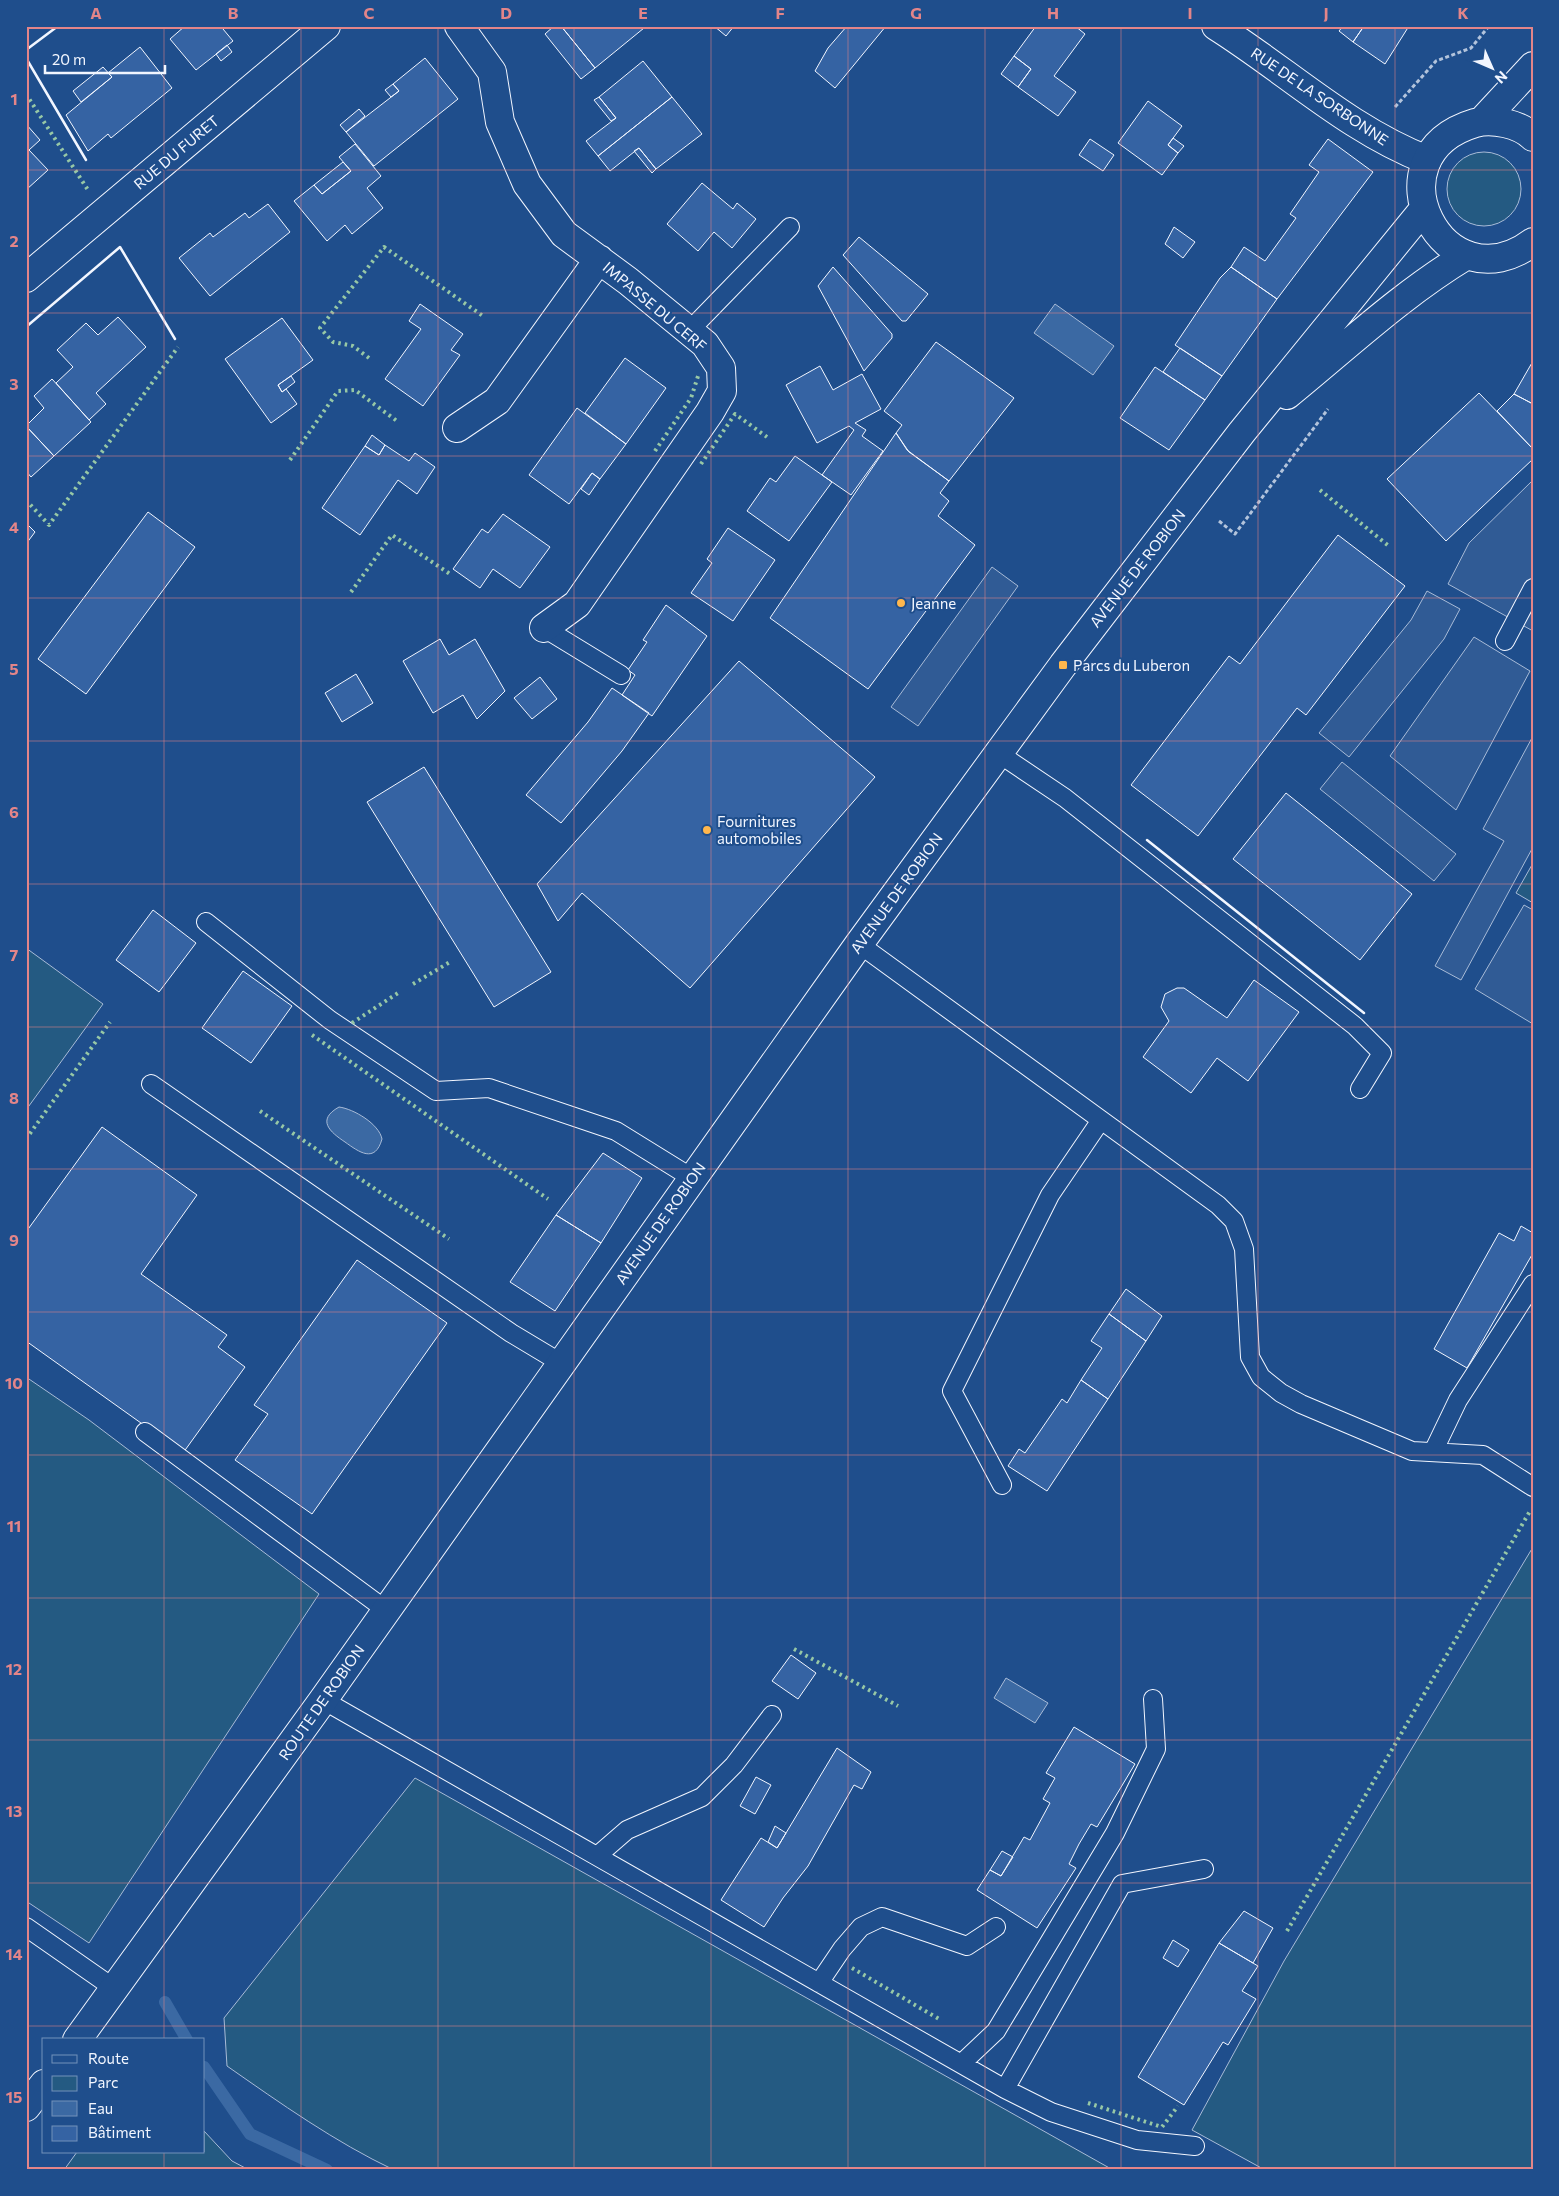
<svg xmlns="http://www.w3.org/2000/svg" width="1559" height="2196" viewBox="0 0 1559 2196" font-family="Commissioner,sans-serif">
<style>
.green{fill:#245a82;stroke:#a8bbd7}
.parking{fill:#305b95;stroke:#a8bbd7}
.water{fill:#3b69a3;stroke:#a8bbd7}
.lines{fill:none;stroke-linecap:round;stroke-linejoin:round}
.stream{stroke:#3b69a3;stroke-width:12}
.building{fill:#3563a3;stroke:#f2f6ff}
.service-casing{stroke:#f2f6ff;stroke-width:20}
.minor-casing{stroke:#f2f6ff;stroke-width:30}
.secondary-casing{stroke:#f2f6ff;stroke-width:30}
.path{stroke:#b3c4dc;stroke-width:3;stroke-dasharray:4 2.5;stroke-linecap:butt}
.service{stroke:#1f4e8c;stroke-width:18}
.minor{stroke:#1f4e8c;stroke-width:28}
.secondary{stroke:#1f4e8c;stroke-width:28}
.hedge{stroke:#97c8a6;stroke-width:4;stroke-dasharray:2.5 4;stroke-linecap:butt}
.wall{stroke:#f2f6ff;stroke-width:2.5}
.grid{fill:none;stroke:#e38589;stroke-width:1;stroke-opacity:0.55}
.poi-dot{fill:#ffb74d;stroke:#1f4e8c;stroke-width:2}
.labels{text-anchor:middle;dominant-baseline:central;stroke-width:4;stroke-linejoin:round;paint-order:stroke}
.street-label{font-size:15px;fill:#f2f6ff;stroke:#1f4e8c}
.poi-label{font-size:15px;fill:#f2f6ff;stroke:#1f4e8c;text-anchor:start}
.neatline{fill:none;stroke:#e38589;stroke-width:2}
.grid-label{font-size:16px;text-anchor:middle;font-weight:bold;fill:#e38589}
</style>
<rect width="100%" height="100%" fill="#1f4e8c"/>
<!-- green -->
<path class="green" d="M1447 189a37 37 0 1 1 74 0a37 37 0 1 1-74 0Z
M 1533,863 L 1533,903 L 1516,893 Z
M 26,948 L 103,1004 L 26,1110 Z
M 26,1377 L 89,1420 L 319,1594 L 89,1943 L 26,1901 Z
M 1533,1547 L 1533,2170 L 1265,2170 L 1192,2130 L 1284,1961 Z
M 415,1778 L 1113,2170 L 394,2170 C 335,2142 280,2103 227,2066 L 224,2018 Z
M 204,2131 L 232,2161 L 249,2170 L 64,2170 L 77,2152 L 204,2152 Z"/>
<!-- parking -->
<path class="parking" d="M 1533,480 L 1533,631 L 1448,584 L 1469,543 Z
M 992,567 L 1018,586 L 918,726 L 891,707 Z
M 1427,591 L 1460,609 L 1444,639 L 1349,757 L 1319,733 L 1411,620 Z
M 1474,637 L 1530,671 L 1456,810 L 1390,756 Z
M 1533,736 L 1533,847 L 1461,980 L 1435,966 L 1504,841 L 1483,829 Z
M 1342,762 L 1456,854 L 1434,881 L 1320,789 Z
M 1524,905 L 1533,910 L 1533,1024 L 1475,989 Z"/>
<!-- water -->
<path class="water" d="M 1055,304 L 1114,346 L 1093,375 L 1034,333 Z
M 339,1107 C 354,1109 379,1124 382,1139 C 375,1164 359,1152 345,1142 C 330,1132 316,1120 339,1107 Z
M 1006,1678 L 1048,1703 L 1035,1723 L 994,1698 Z"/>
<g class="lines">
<!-- stream -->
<path class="stream" d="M 165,2002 L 187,2040
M 204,2067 L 250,2134 L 327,2170"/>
</g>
<!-- building -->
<path class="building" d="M 185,26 L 226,26 L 223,29 L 233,41 L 196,70 L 170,39 Z
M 554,26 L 561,26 L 595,68 L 581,79 L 545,34 Z
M 561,26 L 643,26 L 644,28 L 595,68 Z
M 714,26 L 734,26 L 726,36 Z
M 847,26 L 886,26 L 835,88 L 815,71 L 828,48 Z
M 1036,26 L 1075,26 L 1085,34 L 1054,76 L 1076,92 L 1058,116 L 1018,87 L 1031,69 L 1014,56 Z
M 1343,26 L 1364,26 L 1353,42 L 1339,31 Z
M 1364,26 L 1409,26 L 1385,64 L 1353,42 Z
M 227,45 L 232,52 L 221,61 L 216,54 Z
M 140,47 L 172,88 L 111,138 L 108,134 L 88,151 L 66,115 L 112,77 L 108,73 Z
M 1014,56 L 1031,69 L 1018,87 L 1001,74 Z
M 425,58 L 458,99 L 374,166 L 346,132 L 399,91 L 393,84 Z
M 643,61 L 672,97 L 598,156 L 586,141 L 616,118 L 599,97 Z
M 103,67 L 112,77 L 81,102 L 73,91 Z
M 393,84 L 399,91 L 391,97 L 385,90 Z
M 599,97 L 616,118 L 611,121 L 594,100 Z
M 672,97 L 702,134 L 656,169 L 639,148 L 610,171 L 598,156 Z
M 1148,101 L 1182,126 L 1168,145 L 1178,153 L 1162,175 L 1118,143 Z
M 359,109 L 365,116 L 346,132 L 340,125 Z
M 26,124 L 40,140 L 29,150 L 48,170 L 26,190 Z
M 1173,138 L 1184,146 L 1178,153 L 1168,145 Z
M 1090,139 L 1114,155 L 1103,171 L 1079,155 Z
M 1328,139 L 1373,172 L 1277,299 L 1231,267 L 1244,247 L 1265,261 L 1296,218 L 1290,214 L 1319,172 L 1309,165 Z
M 355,144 L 381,176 L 367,188 L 383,208 L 352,234 L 345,225 L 327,241 L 294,201 L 314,185 L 322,194 L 351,171 L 339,157 Z
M 639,148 L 656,169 L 652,173 L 634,151 Z
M 343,162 L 351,171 L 322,194 L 314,185 Z
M 702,183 L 733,209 L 737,203 L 756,219 L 732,248 L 714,232 L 698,251 L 667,224 Z
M 268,204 L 290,232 L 210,296 L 179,258 L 210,233 L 213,237 L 245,213 L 249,218 Z
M 1174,227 L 1195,242 L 1183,258 L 1165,244 Z
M 859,237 L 928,294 L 906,321 L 902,321 L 843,255 Z
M 833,267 L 892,334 L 892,338 L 864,371 L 818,286 Z
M 1231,267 L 1277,299 L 1222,376 L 1175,345 L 1220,278 Z
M 420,304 L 463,334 L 451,350 L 460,355 L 423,406 L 385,379 L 421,329 L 409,321 Z
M 118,317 L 146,347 L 96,393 L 106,404 L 89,420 L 56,383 L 73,367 L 57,350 L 86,323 L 98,335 Z
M 282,318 L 313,360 L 278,385 L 282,392 L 286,389 L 297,404 L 271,423 L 225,359 Z
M 936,342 L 1014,398 L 949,481 L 907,450 L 896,433 L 902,425 L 884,411 Z
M 1180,348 L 1222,376 L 1205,400 L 1163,372 Z
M 625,358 L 666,388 L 626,444 L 585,413 Z
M 1533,361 L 1533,404 L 1514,394 Z
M 820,366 L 833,390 L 862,374 L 881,409 L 855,423 L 866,430 L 862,436 L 883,451 L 851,495 L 822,475 L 854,430 L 849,426 L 817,443 L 786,385 Z
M 1155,367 L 1205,400 L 1169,450 L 1120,418 Z
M 291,376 L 295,382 L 282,392 L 278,385 Z
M 52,379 L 91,422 L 54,456 L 26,426 L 44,408 L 34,396 Z
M 1479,393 L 1533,449 L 1533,459 L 1446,541 L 1387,479 Z
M 1514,394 L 1533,404 L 1533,449 L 1497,411 Z
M 577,408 L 626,444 L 600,479 L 592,473 L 569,504 L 529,475 Z
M 26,426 L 54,456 L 31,477 L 26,471 Z
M 896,433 L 909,452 L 949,481 L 940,493 L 949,501 L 938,516 L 975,545 L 868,689 L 770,618 Z
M 372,435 L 385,445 L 379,455 L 365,446 Z
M 385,445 L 409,461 L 415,453 L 435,467 L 417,494 L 398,480 L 360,535 L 322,508 L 365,446 L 379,455 Z
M 795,456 L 832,482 L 789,541 L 747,511 L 770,478 L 776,482 Z
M 592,473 L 600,479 L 589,495 L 581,489 Z
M 148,512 L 195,547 L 86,694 L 38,659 Z
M 503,514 L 550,547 L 520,588 L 493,569 L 480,588 L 453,569 L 482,529 L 488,533 Z
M 26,523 L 35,532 L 26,544 Z
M 728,528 L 775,560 L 733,621 L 691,593 L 712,563 L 707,559 Z
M 1338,535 L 1405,586 L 1306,715 L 1297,708 L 1198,836 L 1131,785 L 1229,656 L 1240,664 Z
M 666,605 L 707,636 L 652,716 L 622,695 L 635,675 L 628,670 L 647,642 L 643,640 Z
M 440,639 L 449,655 L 475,639 L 505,691 L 477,719 L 463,695 L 433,713 L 403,661 Z
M 739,661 L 875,777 L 690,988 L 582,893 L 558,921 L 537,884 Z
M 356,674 L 373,703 L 342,722 L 325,693 Z
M 540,677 L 557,699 L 532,719 L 514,698 Z
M 612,688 L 649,713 L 622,751 L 561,823 L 526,795 L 588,722 Z
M 424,767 L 551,972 L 494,1007 L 367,802 Z
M 1286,793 L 1412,894 L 1360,960 L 1233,859 Z
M 153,910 L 196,943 L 159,992 L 116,960 Z
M 243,971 L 292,1006 L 251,1063 L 202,1028 Z
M 1254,980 L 1299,1012 L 1248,1081 L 1217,1058 L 1191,1093 L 1143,1057 L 1169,1021 L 1161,1007 L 1165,994 L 1177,988 L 1184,988 L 1227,1018 Z
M 102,1127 L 197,1195 L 141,1274 L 227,1335 L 218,1347 L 245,1367 L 183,1453 L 26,1341 L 26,1232 Z
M 603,1153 L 642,1178 L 601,1243 L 556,1215 Z
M 556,1215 L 601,1243 L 555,1311 L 510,1282 Z
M 1521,1226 L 1533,1233 L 1533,1253 L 1467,1368 L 1434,1349 L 1499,1233 L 1514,1241 Z
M 357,1260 L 447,1323 L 312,1514 L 235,1460 L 268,1414 L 254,1405 Z
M 1126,1289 L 1162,1316 L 1146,1341 L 1109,1314 Z
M 1109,1314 L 1146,1341 L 1108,1399 L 1081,1380 L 1102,1348 L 1091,1341 Z
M 1081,1380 L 1108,1399 L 1047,1491 L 1008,1466 L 1019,1449 L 1025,1453 L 1062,1399 L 1067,1403 Z
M 791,1655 L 816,1673 L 798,1699 L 772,1681 Z
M 1074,1727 L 1135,1764 L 1097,1827 L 1091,1824 L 1079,1844 L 1069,1864 L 1076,1868 L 1037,1928 L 977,1890 L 990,1870 L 1001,1876 L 1024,1837 L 1030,1840 L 1050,1803 L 1043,1799 L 1055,1778 L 1046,1773 Z
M 837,1748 L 871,1772 L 862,1789 L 854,1785 L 808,1866 L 783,1898 L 764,1927 L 721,1900 L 761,1838 L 777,1848 Z
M 756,1777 L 771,1785 L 755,1814 L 740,1806 Z
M 775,1826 L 786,1833 L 777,1848 L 768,1842 Z
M 1002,1851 L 1013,1857 L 1001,1876 L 990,1870 Z
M 1244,1911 L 1273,1928 L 1253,1963 L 1219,1943 Z
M 1173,1940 L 1189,1950 L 1178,1967 L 1163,1958 Z
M 1219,1943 L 1258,1966 L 1242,1991 L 1256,1999 L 1228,2045 L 1223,2042 L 1184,2105 L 1138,2077 Z"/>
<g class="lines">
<defs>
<path id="service" d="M 689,331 L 790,227
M 544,628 L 621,675
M 1505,641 L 1533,588
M 998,753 L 1065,798 L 1355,1026 L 1382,1053 L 1360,1089
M 206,922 L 330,1020 L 436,1091 L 489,1088 L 616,1131 L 692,1178
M 859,944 L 1218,1205 L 1234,1221 L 1244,1249 L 1250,1357 L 1261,1377 L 1281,1393 L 1301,1404 L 1412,1451 L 1483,1455 L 1533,1487
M 151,1084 L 511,1333 L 561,1363
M 145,1432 L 386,1610
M 1433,1452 L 1458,1400 L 1533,1284
M 1002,1485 L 952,1391 L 1050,1195 L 1101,1120
M 323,1700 L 1005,2089 L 1051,2112 L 1137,2140 L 1195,2146
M 597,1856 L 627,1830 L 702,1797 L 734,1765 L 772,1715
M 26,1927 L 115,1989
M 819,1983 L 842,1949 L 861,1927 L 882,1917 L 967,1946 L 996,1927
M 961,2064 L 996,2031 L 1115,1833 L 1156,1749 L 1153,1699
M 1005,2089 L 1122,1884 L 1204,1869"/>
<path id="minor" d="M 459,26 L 492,72 L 500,122 L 527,184 L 564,234 L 628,281 L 705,344 L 721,368 L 722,391 L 710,412 L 577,604 L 544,628
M 1216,26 C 1286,70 1349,130 1427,160
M 26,278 L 326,26
M 457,428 L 497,401 L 599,259"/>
<path id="secondary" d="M 1482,121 L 1533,66
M 1533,137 C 1520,124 1492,118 1475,123 C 1365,156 1444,309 1533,242
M 1287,395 C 1346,347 1402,294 1467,255
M 77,2040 L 323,1700 L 859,944 L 1063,665 L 1242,432 L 1423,210
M 26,2107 L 44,2084"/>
</defs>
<!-- service casing -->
<use href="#service" class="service-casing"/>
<!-- minor casing -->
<use href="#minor" class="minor-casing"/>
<!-- secondary casing -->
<use href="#secondary" class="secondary-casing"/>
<!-- path -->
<path class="path" d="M 1395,107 L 1436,61 L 1471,48 L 1489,26
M 1219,521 L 1235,534 L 1328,409"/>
<!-- service -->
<use href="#service" class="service"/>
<!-- minor -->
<use href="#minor" class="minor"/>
<!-- secondary -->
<use href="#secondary" class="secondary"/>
<!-- hedge -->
<path class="hedge" d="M 26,94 L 88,190
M 369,358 L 353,346 L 333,342 L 320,328 L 384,247 L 483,316
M 655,451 L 691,398 L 699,373
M 290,460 L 338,391 L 355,390 L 397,421
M 701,464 L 735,414 L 767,437
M 1320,490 L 1390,547
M 26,500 L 49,525 L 178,347
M 351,592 L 392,535 L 450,574
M 413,984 L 450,962
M 352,1023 L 398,993
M 312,1035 L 548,1199
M 260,1111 L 449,1239
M 26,1139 L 110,1022
M 794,1649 L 898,1706
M 1287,1931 L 1530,1511 L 1533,1512
M 852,1968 L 939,2019
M 1088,2103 L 1162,2127 L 1178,2106"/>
<!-- wall -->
<path class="wall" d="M 26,50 L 58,26
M 26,58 L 86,160
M 26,327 L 120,247 L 175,339
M 1147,840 L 1364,1013"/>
</g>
<!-- grid -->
<path class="grid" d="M 164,26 L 164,2040M 301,26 L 301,2170M 438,26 L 438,2170M 574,26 L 574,2170M 711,26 L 711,2170M 848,26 L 848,2170M 985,26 L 985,2170M 1121,26 L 1121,2170M 1258,26 L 1258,2170M 1395,26 L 1395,2170M 26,170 L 1533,170M 26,313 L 1533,313M 26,456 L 1533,456M 26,598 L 1533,598M 26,741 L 1533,741M 26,884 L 1533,884M 26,1027 L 1533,1027M 26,1169 L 1533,1169M 26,1312 L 1533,1312M 26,1455 L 1533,1455M 26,1598 L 1533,1598M 26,1740 L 1533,1740M 26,1883 L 1533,1883M 26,2026 L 1533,2026M 164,2152 L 164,2170"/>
<!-- markers -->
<g class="poi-dot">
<circle cx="901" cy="603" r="5"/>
<rect x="1058" y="660" width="10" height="10" rx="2.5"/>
<circle cx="707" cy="830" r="5"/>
</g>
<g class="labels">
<!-- street labels -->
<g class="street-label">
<text transform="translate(1320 96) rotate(34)">RUE DE LA SORBONNE</text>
<text transform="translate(176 152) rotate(-40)">RUE DU FURET</text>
<text transform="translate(655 306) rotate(40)">IMPASSE DU CERF</text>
<text transform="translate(1137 568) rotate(-52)">AVENUE DE ROBION</text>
<text transform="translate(896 893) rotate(-54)">AVENUE DE ROBION</text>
<text transform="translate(660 1223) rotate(-55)">AVENUE DE ROBION</text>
<text transform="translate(321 1702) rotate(-55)">ROUTE DE ROBION</text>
</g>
<!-- poi labels -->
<g class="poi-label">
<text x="911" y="603">Jeanne</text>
<text x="1073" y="665">Parcs du Luberon</text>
<text x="717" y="821">Fournitures<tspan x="717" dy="17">automobiles</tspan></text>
</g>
</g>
<!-- border -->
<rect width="1559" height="2196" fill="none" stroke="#1f4e8c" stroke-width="55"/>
<!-- legend -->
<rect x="42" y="2038" width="162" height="115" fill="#1f4e8c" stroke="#7391ba"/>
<rect x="52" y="2055" width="25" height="8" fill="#1f4e8c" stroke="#7391ba"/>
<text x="88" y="2064" font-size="15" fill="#f2f6ff">Route</text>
<rect x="52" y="2076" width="25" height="15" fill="#245a82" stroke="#7391ba"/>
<text x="88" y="2088" font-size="15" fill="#f2f6ff">Parc</text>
<rect x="52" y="2101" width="25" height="15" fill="#3b69a3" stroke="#7391ba"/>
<text x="88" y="2114" font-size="15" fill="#f2f6ff">Eau</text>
<rect x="52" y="2126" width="25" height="15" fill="#3563a3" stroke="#7391ba"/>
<text x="88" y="2138" font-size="15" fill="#f2f6ff">Bâtiment</text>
<!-- north arrow -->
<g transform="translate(1492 68) rotate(135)" stroke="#1f4e8c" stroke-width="4" paint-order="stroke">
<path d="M0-4L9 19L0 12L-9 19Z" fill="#f2f6ff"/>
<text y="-8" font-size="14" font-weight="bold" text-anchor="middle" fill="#f2f6ff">N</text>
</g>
<!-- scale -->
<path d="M45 65v8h120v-8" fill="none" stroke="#f2f6ff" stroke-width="2.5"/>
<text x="52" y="65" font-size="15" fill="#f2f6ff" stroke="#1f4e8c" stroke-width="4" paint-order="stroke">20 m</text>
<rect x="28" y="28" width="1504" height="2140" class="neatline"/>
<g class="grid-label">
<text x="96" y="19">A</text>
<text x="233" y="19">B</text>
<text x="369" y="19">C</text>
<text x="506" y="19">D</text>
<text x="643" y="19">E</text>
<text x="780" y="19">F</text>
<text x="916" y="19">G</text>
<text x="1053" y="19">H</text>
<text x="1190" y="19">I</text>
<text x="1326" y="19">J</text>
<text x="1463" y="19">K</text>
<text x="14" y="105">1</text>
<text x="14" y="247">2</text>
<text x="14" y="390">3</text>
<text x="14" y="533">4</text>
<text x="14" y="675">5</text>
<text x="14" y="818">6</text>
<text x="14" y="961">7</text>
<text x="14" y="1104">8</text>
<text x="14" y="1246">9</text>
<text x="14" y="1389">10</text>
<text x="14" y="1532">11</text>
<text x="14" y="1675">12</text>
<text x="14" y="1817">13</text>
<text x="14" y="1960">14</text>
<text x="14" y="2103">15</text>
</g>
</svg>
